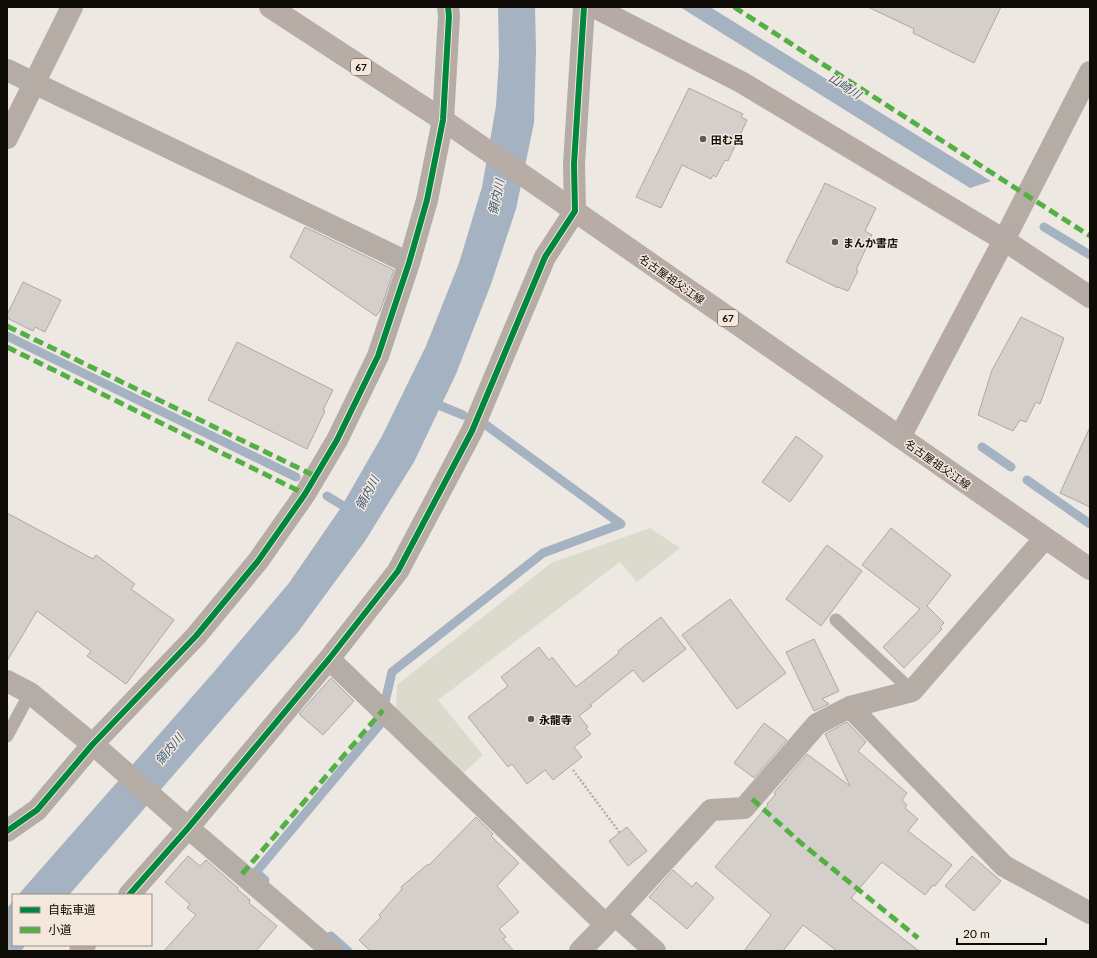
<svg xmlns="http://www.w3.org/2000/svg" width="1097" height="958" viewBox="0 0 1097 958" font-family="Lato,'Noto Sans JP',sans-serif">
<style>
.green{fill:#dbdbcd}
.water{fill:#a4b2c1}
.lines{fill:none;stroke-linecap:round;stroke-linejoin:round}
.stream{stroke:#a4b2c1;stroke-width:9}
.building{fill:#d5cfcb;stroke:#ada8a4}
.path{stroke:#b3aca6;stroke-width:2.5;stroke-dasharray:2 2;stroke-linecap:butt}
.lane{stroke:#b6aca6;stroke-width:13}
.street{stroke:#b6aca6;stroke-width:22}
.secondary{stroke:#b6aaa5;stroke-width:22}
.primary{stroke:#b8aca6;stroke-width:22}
.quiet{stroke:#54b044;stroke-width:5;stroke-dasharray:10 5;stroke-linecap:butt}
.cycleway-casing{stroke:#f4e7dc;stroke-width:8}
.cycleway{stroke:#00873e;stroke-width:6}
.poi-dot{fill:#5d5854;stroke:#f4e7dc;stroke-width:1.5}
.labels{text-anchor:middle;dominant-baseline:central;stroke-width:3;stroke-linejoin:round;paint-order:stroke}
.shield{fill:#f4e7dc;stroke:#544d47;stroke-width:1}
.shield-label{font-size:10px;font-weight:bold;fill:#0f0b07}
.poi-label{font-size:11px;font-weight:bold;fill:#0f0b07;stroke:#f4e7dc;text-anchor:start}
.street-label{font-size:11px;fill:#0f0b07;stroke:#f4e7dc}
.water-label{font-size:12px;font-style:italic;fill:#33587c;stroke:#f4e7dc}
</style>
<rect width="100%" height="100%" fill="#eee8e2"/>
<!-- green -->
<path class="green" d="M 650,528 L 680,548 L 637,582 L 620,562 L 438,700 L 483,755 L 460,776 L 396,715 L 397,685 L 551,563 Z"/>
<!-- water -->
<path class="water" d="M 498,7 L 535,7 L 536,50 L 534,123 L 516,209 L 491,284 L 456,374 L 414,462 L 365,541 L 298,632 L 69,895 L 18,895 L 213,673 L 289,583 L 340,509 L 382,436 L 426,346 L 459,263 L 482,187 L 496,106 L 499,58 Z
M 680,7 L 710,7 L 991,181 L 970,188 Z
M 13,901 L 13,945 L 26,945 L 21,951 L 7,951 L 7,908 Z"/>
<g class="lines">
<!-- stream -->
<path class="stream" d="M 1044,227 L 1090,255
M 7,336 L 296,477
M 429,401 L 463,415
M 982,447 L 1011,467
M 1027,480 L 1090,524
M 327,496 L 352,511
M 385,702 L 392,672 L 543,553 L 621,524 L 486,425
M 265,880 L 256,872 L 381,723
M 331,936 L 348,951"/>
</g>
<!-- building -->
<path class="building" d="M 868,7 L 1001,7 L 974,63 L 913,33 L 914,29 Z
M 689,88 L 743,114 L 741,117 L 747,120 L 728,161 L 725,160 L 716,177 L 713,175 L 711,179 L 682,165 L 661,208 L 636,197 Z
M 825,183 L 876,208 L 865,231 L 872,235 L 856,270 L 858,271 L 848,291 L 838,287 L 838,288 L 786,262 Z
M 305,227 L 394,270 L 380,311 L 376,316 L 290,257 Z
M 23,282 L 61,300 L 45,332 L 35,327 L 33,331 L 7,318 L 7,315 Z
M 1021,317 L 1064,338 L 1040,404 L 1036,402 L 1026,422 L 1020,420 L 1013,431 L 978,415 L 992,370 Z
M 237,342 L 333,390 L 323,410 L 325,411 L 307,449 L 208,400 Z
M 1090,427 L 1090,507 L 1060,493 Z
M 796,436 L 823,456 L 790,502 L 762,482 Z
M 7,513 L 93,559 L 96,555 L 135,584 L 131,589 L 174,620 L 126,684 L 87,656 L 91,651 L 37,611 L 7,661 Z
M 891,528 L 951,575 L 927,606 L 944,623 L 940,627 L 942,629 L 904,668 L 883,647 L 920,609 L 862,565 Z
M 827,545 L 862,571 L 821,626 L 786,599 Z
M 730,599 L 786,673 L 737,709 L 682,635 Z
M 661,617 L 686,649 L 643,682 L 633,670 L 590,705 L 592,706 L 579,716 L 588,727 L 586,729 L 591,734 L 574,747 L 582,757 L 553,780 L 545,770 L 527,784 L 512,764 L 508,767 L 468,717 L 508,686 L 501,677 L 539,647 L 549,660 L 552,657 L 576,687 L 619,653 L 618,651 Z
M 814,639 L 839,691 L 822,699 L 829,704 L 814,711 L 786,652 Z
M 331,678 L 354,701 L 323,735 L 299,714 Z
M 847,722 L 866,742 L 858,751 L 907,793 L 902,800 L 907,805 L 905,808 L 918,819 L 908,831 L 952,865 L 935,886 L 933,885 L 925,895 L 882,862 L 851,898 L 919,951 L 837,951 L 803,925 L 783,951 L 744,951 L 771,915 L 715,867 L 768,805 L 767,804 L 776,794 L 774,793 L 807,754 L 850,786 L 825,734 Z
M 764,723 L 787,740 L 754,778 L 734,763 Z
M 476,817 L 493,834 L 491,836 L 519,863 L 497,886 L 519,912 L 499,929 L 506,937 L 503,939 L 514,951 L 370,951 L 359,940 L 381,917 L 379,915 L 402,889 L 401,887 L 428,864 L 429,865 Z
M 627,827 L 647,851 L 628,866 L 609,841 Z
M 188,856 L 200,866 L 206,860 L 238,888 L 237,889 L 250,900 L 249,903 L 277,926 L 256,951 L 164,951 L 196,915 L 187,908 L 190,904 L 165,882 Z
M 972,856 L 1001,881 L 974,911 L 945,886 Z
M 673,870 L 692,887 L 696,882 L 714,898 L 687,929 L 649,897 Z"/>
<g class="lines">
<!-- path -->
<path class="path" d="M 573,770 L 620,833"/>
<!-- lane -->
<path class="lane" d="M 836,620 L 912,691
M 7,736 L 30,693"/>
<!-- street -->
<path class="street" d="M 7,70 L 409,263
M 7,138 L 72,7
M 1004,240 L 1090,72
M 329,659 L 605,924
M 7,681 L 30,693 L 103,753 L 179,820 L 332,951
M 850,707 L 1004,866 L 1090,913
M 7,831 L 37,810 L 92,745 L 196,636 L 258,561 L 305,494 L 337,440 L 378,356 L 409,263 L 427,200 L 443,120 L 449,16 L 448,7
M 129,895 L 188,828 L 329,659 L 398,571 L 472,431 L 545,257 L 575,211 L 574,164 L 584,7
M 615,915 L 655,951
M 80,951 L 85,945
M 580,951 L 615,915 L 711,810 L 744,808 L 817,724 L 850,707 L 912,691 L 1045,538"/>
<!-- secondary -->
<path class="secondary" d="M 594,7 L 741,82 L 1004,240 L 1090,297
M 900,437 L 1004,240"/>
<!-- primary -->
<path class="primary" d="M 270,7 L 443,120 L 556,198 L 1090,569"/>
<!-- quiet -->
<path class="quiet" d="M 734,7 L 1090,236
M 7,326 L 315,476
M 7,347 L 305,494
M 752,799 L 801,843 L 918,938
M 242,874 L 383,710"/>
<defs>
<path id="cycleway" d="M 7,831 L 37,810 L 92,745 L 196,636 L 258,561 L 305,494 L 337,440 L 378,356 L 409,263 L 427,200 L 443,120 L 449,16 L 448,7
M 129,895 L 188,828 L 329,659 L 398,571 L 472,431 L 545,257 L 575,211 L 574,164 L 584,7"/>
</defs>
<!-- cycleway casing -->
<use href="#cycleway" class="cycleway-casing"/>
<!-- cycleway -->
<use href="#cycleway" class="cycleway"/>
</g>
<!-- markers -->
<g class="poi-dot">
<circle cx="703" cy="139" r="4"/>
<circle cx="835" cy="242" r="4"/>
<circle cx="531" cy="719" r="4"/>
</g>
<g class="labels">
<!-- shield labels -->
<g class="shield">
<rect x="351" y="59" width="20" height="16" rx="3"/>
<rect x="718" y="310" width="20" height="16" rx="3"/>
</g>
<g class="shield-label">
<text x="361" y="67">67</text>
<text x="728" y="318">67</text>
</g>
<!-- poi labels -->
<g class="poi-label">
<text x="711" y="139">田む呂</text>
<text x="843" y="242">まんか書店</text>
<text x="539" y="719">永龍寺</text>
</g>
<!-- street labels -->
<g class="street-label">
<text transform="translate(672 279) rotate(35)">名古屋祖父江線</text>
<text transform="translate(938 464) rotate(35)">名古屋祖父江線</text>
</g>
<!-- water labels -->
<g class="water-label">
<text transform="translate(845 86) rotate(33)">山崎川</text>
<text transform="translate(496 197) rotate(-78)">領内川</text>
<text transform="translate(367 493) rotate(-62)">領内川</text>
<text transform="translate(169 749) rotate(-50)">領内川</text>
</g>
</g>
<!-- border -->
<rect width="1097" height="958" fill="none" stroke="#0f0b07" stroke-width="16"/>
<!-- legend -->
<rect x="12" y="894" width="140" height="52" fill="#f4e7dc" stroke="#988f87"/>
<rect x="20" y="907" width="20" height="6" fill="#00873e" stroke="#988f87"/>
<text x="48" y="914" font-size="12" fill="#0f0b07">自転車道</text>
<rect x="20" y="927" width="20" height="6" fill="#54b044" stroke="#988f87"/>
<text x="48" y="934" font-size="12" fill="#0f0b07">小道</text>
<!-- scale -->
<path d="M957 938v6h89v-6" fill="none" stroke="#0f0b07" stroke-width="2"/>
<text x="963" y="938" font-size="12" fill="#0f0b07" stroke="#f4e7dc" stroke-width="3" paint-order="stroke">20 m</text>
</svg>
